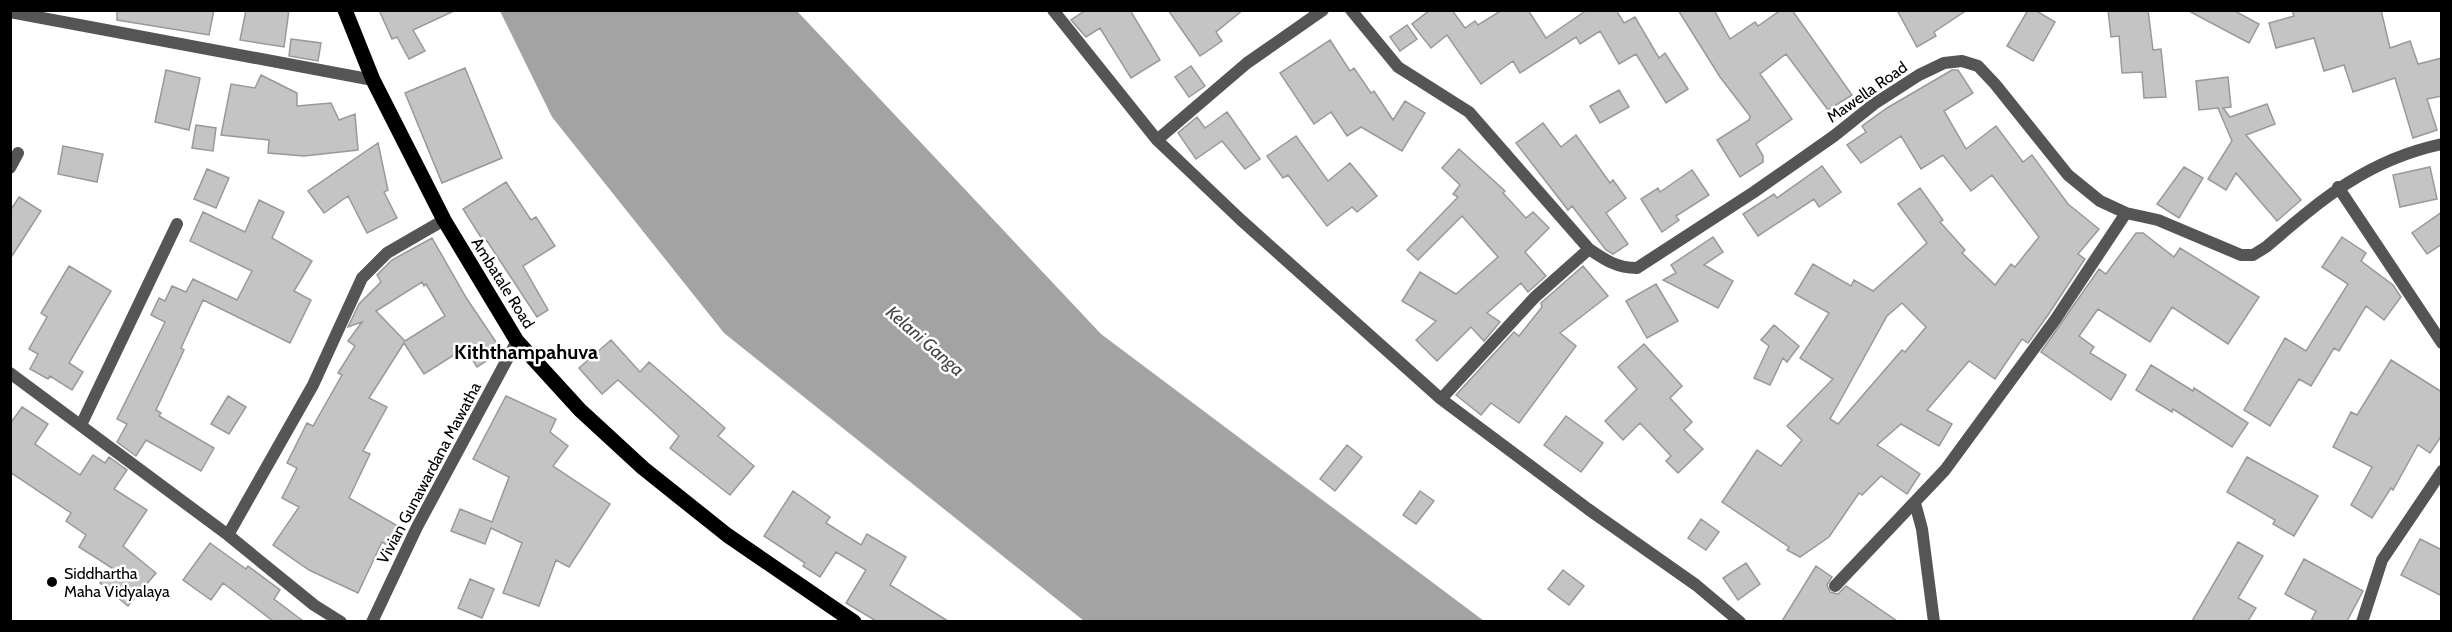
<svg xmlns="http://www.w3.org/2000/svg" width="2452" height="632" viewBox="0 0 2452 632" font-family="Cabin,sans-serif">
<style>
.water{fill:#a3a3a3}
.building{fill:#c4c4c4;stroke:#999;stroke-width:1.5;fill-rule:evenodd}
.lines{fill:none;stroke-linecap:round;stroke-linejoin:round}
.street{stroke:#555;stroke-width:12}
.primary{stroke:#000;stroke-width:15}
.poi-dot{fill:#000;stroke:#fff;stroke-width:2}
.labels{text-anchor:middle;dominant-baseline:central;stroke-width:5;stroke-linejoin:round;paint-order:stroke}
.street-label{font-size:16px;fill:#000;stroke:#fff}
.poi-label{font-size:16px;fill:#000;stroke:#fff;text-anchor:start}
.water-label{font-size:18px;font-style:italic;fill:#444;stroke:#fff}
.quarter-label{font-size:20px;font-weight:bold;fill:#000;stroke:#fff}
</style>
<rect width="100%" height="100%" fill="#fff"/>
<!-- water -->
<path class="water" d="M 500,11 L 797,11 L 1101,334 L 1484,621 L 1084,621 L 724,333 L 552,117 Z"/>
<!-- building -->
<path class="building" d="M 117,10 L 214,10 L 209,35 L 117,20 Z
M 246,10 L 289,10 L 284,47 L 240,40 Z
M 379,10 L 456,10 L 413,30 L 425,51 L 409,59 L 397,37 L 392,39 Z
M 1086,10 L 1130,10 L 1160,60 L 1131,78 L 1100,28 L 1086,37 L 1071,20 Z
M 1168,10 L 1243,10 L 1216,32 L 1222,41 L 1200,56 Z
M 1430,10 L 1452,10 L 1465,28 L 1475,21 L 1478,25 L 1502,10 L 1528,10 L 1546,38 L 1587,10 L 1616,10 L 1624,23 L 1635,17 L 1659,58 L 1665,53 L 1688,89 L 1666,103 L 1636,54 L 1619,64 L 1600,31 L 1580,44 L 1576,37 L 1520,73 L 1513,61 L 1481,84 L 1447,35 L 1431,48 L 1412,24 Z
M 1678,10 L 1714,10 L 1730,39 L 1755,22 L 1758,26 L 1781,10 L 1792,10 L 1852,95 L 1828,110 L 1786,54 L 1760,74 L 1792,119 L 1756,144 L 1763,156 L 1763,162 L 1740,177 L 1717,140 L 1749,120 L 1750,116 L 1720,77 Z
M 1897,10 L 1967,10 L 1934,32 L 1936,36 L 1917,47 Z
M 2028,10 L 2035,10 L 2055,22 L 2033,61 L 2007,46 Z
M 2108,10 L 2148,10 L 2153,50 L 2161,49 L 2166,97 L 2144,98 L 2142,72 L 2122,73 L 2119,36 L 2111,37 Z
M 2187,10 L 2233,10 L 2259,24 L 2249,43 Z
M 2292,10 L 2381,10 L 2390,48 L 2410,41 L 2418,64 L 2442,58 L 2442,96 L 2427,99 L 2437,130 L 2413,138 L 2395,78 L 2353,92 L 2344,65 L 2324,71 L 2314,38 L 2276,48 L 2269,23 L 2294,16 Z
M 1407,25 L 1417,39 L 1400,51 L 1390,37 Z
M 291,39 L 321,43 L 318,61 L 289,56 Z
M 1330,40 L 1350,71 L 1354,68 L 1371,93 L 1374,91 L 1393,120 L 1405,101 L 1425,113 L 1402,151 L 1361,127 L 1347,136 L 1331,112 L 1314,124 L 1280,73 Z
M 1191,66 L 1205,86 L 1189,97 L 1175,77 Z
M 465,68 L 502,158 L 442,183 L 405,93 Z
M 166,70 L 200,78 L 189,130 L 155,122 Z
M 1952,70 L 1958,70 L 1973,93 L 1944,111 L 1966,149 L 1996,126 L 2023,162 L 2032,155 L 2068,204 L 2099,229 L 2078,254 L 2085,259 L 2048,315 L 2028,343 L 2022,339 L 1995,379 L 1969,361 L 1927,410 L 1952,424 L 1939,446 L 1901,424 L 1877,445 L 1920,474 L 1907,494 L 1881,476 L 1862,495 L 1859,493 L 1829,537 L 1800,557 L 1787,550 L 1789,547 L 1722,502 L 1757,450 L 1781,466 L 1802,440 L 1787,426 L 1833,379 L 1800,358 L 1829,313 L 1795,294 L 1813,264 L 1851,286 L 1854,280 L 1873,291 L 1927,243 L 1898,204 L 1920,188 L 1943,220 L 1940,222 L 1965,250 L 1962,253 L 1995,285 L 2011,264 L 2015,267 L 2039,237 L 1992,175 L 1971,191 L 1943,155 L 1921,169 L 1901,136 L 1861,163 L 1847,145 L 1866,132 L 1862,126 L 1887,108 ZM 1902,303 L 1926,327 L 1905,352 L 1902,350 L 1838,424 L 1830,419 L 1887,316 Z
M 261,75 L 297,93 L 297,106 L 331,103 L 339,120 L 355,114 L 358,150 L 304,156 L 268,153 L 269,140 L 221,135 L 231,84 L 255,88 Z
M 2228,77 L 2231,107 L 2223,108 L 2230,117 L 2267,104 L 2275,124 L 2246,135 L 2301,200 L 2277,221 L 2236,173 L 2226,190 L 2208,179 L 2232,141 L 2218,108 L 2199,110 L 2196,81 Z
M 1619,90 L 1629,107 L 1600,123 L 1590,106 Z
M 1227,112 L 1260,159 L 1245,169 L 1222,141 L 1196,159 L 1178,133 L 1197,117 L 1205,128 Z
M 1543,123 L 1561,147 L 1576,135 L 1610,183 L 1613,180 L 1626,198 L 1606,213 L 1628,244 L 1613,254 L 1606,250 L 1572,206 L 1568,210 L 1516,143 Z
M 196,125 L 216,128 L 213,151 L 192,148 Z
M 1296,136 L 1328,181 L 1350,163 L 1377,196 L 1357,212 L 1352,207 L 1327,226 L 1288,175 L 1283,178 L 1267,156 Z
M 378,143 L 388,190 L 384,192 L 397,218 L 367,233 L 348,196 L 324,213 L 308,191 Z
M 63,146 L 103,154 L 97,182 L 58,174 Z
M 1459,149 L 1505,191 L 1503,193 L 1526,218 L 1533,212 L 1549,228 L 1525,252 L 1546,276 L 1528,292 L 1521,283 L 1487,313 L 1500,322 L 1484,341 L 1471,327 L 1437,361 L 1416,340 L 1436,321 L 1402,301 L 1420,272 L 1456,294 L 1498,257 L 1462,216 L 1418,260 L 1407,250 L 1458,197 L 1453,194 L 1460,185 L 1442,168 Z
M 1822,166 L 1841,192 L 1819,207 L 1814,199 L 1758,236 L 1743,214 L 1774,194 L 1777,198 Z
M 2184,167 L 2203,178 L 2179,218 L 2157,204 Z
M 2430,167 L 2437,199 L 2400,207 L 2393,175 Z
M 207,169 L 229,178 L 216,208 L 194,199 Z
M 1692,170 L 1709,195 L 1676,216 L 1679,220 L 1662,232 L 1641,199 L 1658,188 L 1660,192 Z
M 506,182 L 531,220 L 536,217 L 555,246 L 523,266 L 548,310 L 537,317 L 487,241 L 484,242 L 463,209 Z
M 19,197 L 41,211 L 10,259 L 10,211 Z
M 259,200 L 284,212 L 272,238 L 312,261 L 294,291 L 311,300 L 290,343 L 203,300 L 181,348 L 184,350 L 156,410 L 161,413 L 159,416 L 214,448 L 201,471 L 146,440 L 136,456 L 117,442 L 127,424 L 117,419 L 165,322 L 151,315 L 159,298 L 165,301 L 172,286 L 186,292 L 193,279 L 237,300 L 252,271 L 190,241 L 203,212 L 245,232 Z
M 2442,212 L 2442,244 L 2427,254 L 2412,233 Z
M 2136,233 L 2143,233 L 2174,257 L 2180,248 L 2259,297 L 2228,344 L 2172,307 L 2150,342 L 2098,309 L 2079,336 L 2094,347 L 2090,353 L 2126,375 L 2111,400 L 2041,352 L 2099,269 L 2106,274 Z
M 1713,237 L 1723,252 L 1704,265 L 1733,281 L 1718,308 L 1663,280 L 1676,273 L 1671,265 Z
M 2342,237 L 2366,253 L 2361,261 L 2393,285 L 2401,297 L 2384,320 L 2366,306 L 2339,351 L 2334,348 L 2311,386 L 2299,379 L 2270,426 L 2244,410 L 2285,338 L 2306,351 L 2348,284 L 2322,267 Z
M 432,238 L 467,299 L 502,351 L 477,367 L 465,348 L 424,374 L 404,343 L 369,398 L 387,407 L 363,451 L 370,454 L 349,498 L 403,529 L 392,548 L 382,542 L 358,593 L 309,570 L 273,545 L 299,507 L 282,498 L 297,468 L 287,463 L 307,423 L 313,426 L 342,375 L 338,373 L 355,346 L 348,341 L 362,322 L 348,327 L 359,304 L 381,282 L 377,275 L 392,260 ZM 422,282 L 424,286 L 426,284 L 445,316 L 405,341 L 376,311 Z
M 69,266 L 111,291 L 69,363 L 83,372 L 72,390 L 50,376 L 48,379 L 30,369 L 38,354 L 29,349 L 47,317 L 41,313 Z
M 1583,266 L 1608,296 L 1560,333 L 1576,346 L 1519,423 L 1491,403 L 1481,415 L 1456,395 L 1514,332 L 1519,336 L 1542,307 L 1541,303 Z
M 1656,284 L 1678,321 L 1647,338 L 1626,301 Z
M 1774,325 L 1799,346 L 1787,362 L 1783,358 L 1770,385 L 1754,378 L 1769,346 L 1761,340 Z
M 611,340 L 640,372 L 649,362 L 725,428 L 718,436 L 754,466 L 730,495 L 670,448 L 679,436 L 618,380 L 602,394 L 579,368 Z
M 1644,344 L 1682,386 L 1670,398 L 1692,422 L 1684,430 L 1703,449 L 1678,473 L 1666,461 L 1671,456 L 1640,423 L 1623,440 L 1605,421 L 1637,389 L 1618,367 Z
M 2391,360 L 2442,392 L 2442,435 L 2430,453 L 2418,445 L 2393,490 L 2391,488 L 2372,518 L 2351,505 L 2372,467 L 2333,447 L 2351,412 L 2357,415 Z
M 2151,365 L 2193,391 L 2194,388 L 2248,423 L 2232,447 L 2173,409 L 2172,412 L 2136,390 Z
M 228,396 L 246,407 L 229,434 L 211,424 Z
M 506,396 L 556,419 L 550,432 L 568,446 L 553,466 L 610,504 L 569,567 L 556,560 L 539,606 L 503,593 L 522,543 L 491,528 L 485,544 L 451,531 L 460,509 L 492,522 L 509,477 L 473,459 Z
M 22,407 L 48,424 L 35,444 L 80,475 L 93,455 L 105,463 L 109,457 L 127,470 L 114,489 L 147,510 L 123,546 L 156,573 L 128,606 L 100,583 L 112,568 L 79,547 L 86,535 L 66,521 L 71,513 L 10,472 L 10,424 Z
M 1566,416 L 1603,443 L 1581,472 L 1544,445 Z
M 1347,445 L 1362,457 L 1335,491 L 1320,479 Z
M 2247,457 L 2318,496 L 2294,536 L 2273,524 L 2275,520 L 2227,492 Z
M 793,491 L 830,517 L 826,523 L 861,545 L 867,534 L 906,557 L 890,585 L 948,621 L 876,621 L 846,603 L 866,570 L 836,552 L 820,577 L 803,566 L 805,563 L 764,536 Z
M 1420,491 L 1434,501 L 1416,524 L 1403,515 Z
M 1701,519 L 1719,532 L 1706,550 L 1688,538 Z
M 2420,539 L 2442,550 L 2442,596 L 2401,575 Z
M 2238,542 L 2263,556 L 2238,598 L 2256,608 L 2248,621 L 2192,621 Z
M 210,543 L 246,569 L 248,566 L 280,590 L 274,599 L 303,621 L 273,621 L 223,583 L 211,600 L 183,580 Z
M 2304,559 L 2363,591 L 2347,621 L 2311,621 L 2316,611 L 2285,594 Z
M 1746,563 L 1760,584 L 1738,600 L 1723,578 Z
M 1816,566 L 1832,577 L 1827,585 L 1830,592 L 1838,594 L 1846,586 L 1897,621 L 1782,621 Z
M 1563,570 L 1584,586 L 1569,605 L 1548,589 Z
M 470,579 L 494,589 L 482,618 L 458,608 Z"/>
<g class="lines">
<!-- street -->
<path class="street" d="M 1053,10 L 1157,140 L 1241,220 L 1441,399 L 1588,509 L 1696,585 L 1740,622
M 1351,10 L 1398,67 L 1469,112 L 1589,249 C 1605,260 1617,268 1637,268 L 1754,192 L 1834,136 L 1874,104 L 1919,75 L 1944,63 L 1962,61 L 1978,66 L 1995,84 L 2068,175 L 2100,201 L 2126,213 L 2158,220 L 2241,255 L 2253,255 L 2266,247 C 2322,199 2367,160 2442,144
M 10,12 L 373,80
M 1157,140 L 1247,63 L 1323,10
M 10,168 L 18,153
M 2338,187 L 2442,343
M 10,373 L 228,535 L 314,605 L 341,622
M 1441,399 L 1535,297 L 1589,249
M 81,425 L 177,224
M 1915,503 L 1922,529 L 1934,622
M 228,535 L 313,385 L 362,278 L 387,253 L 444,220
M 1835,586 L 1945,470 L 2055,320 L 2126,213
M 372,622 L 417,527 L 517,341
M 2362,622 L 2382,560 L 2442,471"/>
<!-- primary -->
<path class="primary" d="M 345,10 L 373,80 L 444,220 L 517,341 L 580,410 L 643,468 L 727,535 L 854,622"/>
</g>
<!-- markers -->
<circle class="poi-dot" cx="52" cy="582" r="6"/>
<g class="labels">
<!-- street labels -->
<g class="street-label">
<text transform="translate(1867 92) rotate(-35)">Mawella Road</text>
<text transform="translate(503 283) rotate(58)">Ambatale Road</text>
<text transform="translate(429 473) rotate(-62)">Vivian Gunawardana Mawatha</text>
</g>
<!-- poi labels -->
<g class="poi-label">
<text x="64" y="573">Siddhartha<tspan x="64" dy="18">Maha Vidyalaya</tspan></text>
</g>
<!-- water labels -->
<g class="water-label">
<text transform="translate(925 341) rotate(41)">Kelani Ganga</text>
</g>
<!-- quarter labels -->
<g class="quarter-label">
<text x="526" y="352">Kiththampahuva</text>
</g>
</g>
<!-- border -->
<rect width="2452" height="632" fill="none" stroke="#000000" stroke-width="24"/>
</svg>
